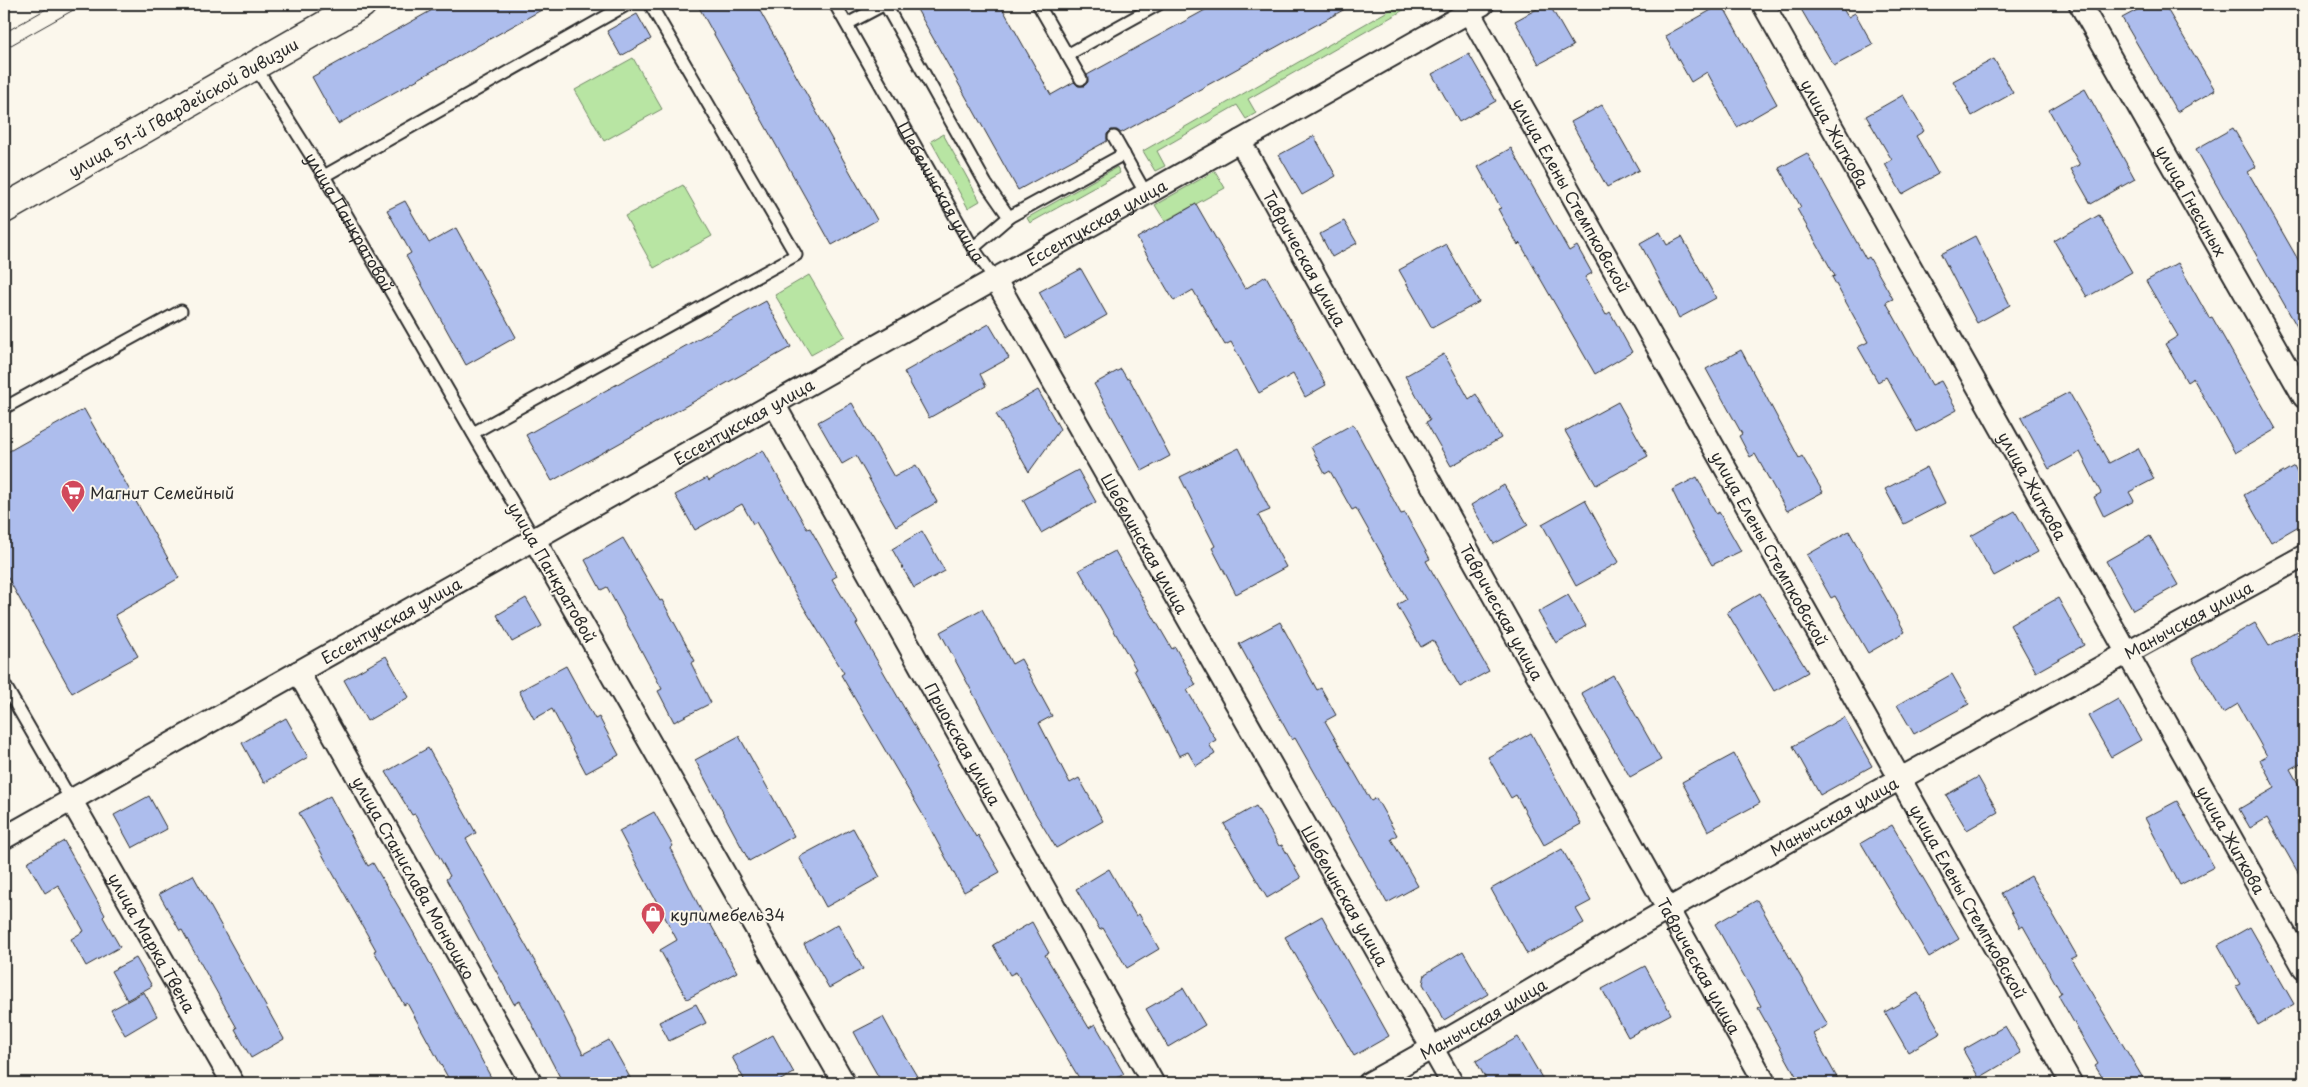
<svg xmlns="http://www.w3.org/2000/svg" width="2308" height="1087" viewBox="0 0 2308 1087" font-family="'Playpen Sans',sans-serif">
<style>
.green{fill:#b8e5a3;stroke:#728867}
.building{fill:#adbded;stroke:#2b2b2b}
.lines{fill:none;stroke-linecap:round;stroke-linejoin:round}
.service-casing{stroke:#2b2b2b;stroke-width:15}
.minor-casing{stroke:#2b2b2b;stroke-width:25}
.secondary-casing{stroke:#2b2b2b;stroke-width:31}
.service{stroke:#fbf7ec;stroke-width:11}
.minor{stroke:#fbf7ec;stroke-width:21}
.secondary{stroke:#fbf7ec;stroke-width:28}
.tram{stroke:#2b2b2b;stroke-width:1}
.labels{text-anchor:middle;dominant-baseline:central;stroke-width:4;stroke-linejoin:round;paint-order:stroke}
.street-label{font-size:16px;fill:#2b2b2b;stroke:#fbf7ec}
.poi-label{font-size:16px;fill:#2b2b2b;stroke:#fbf7ec;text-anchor:start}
</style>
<rect width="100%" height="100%" fill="#fbf7ec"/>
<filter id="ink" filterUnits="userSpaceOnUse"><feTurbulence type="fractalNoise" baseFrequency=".02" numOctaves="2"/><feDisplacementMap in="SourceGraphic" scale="10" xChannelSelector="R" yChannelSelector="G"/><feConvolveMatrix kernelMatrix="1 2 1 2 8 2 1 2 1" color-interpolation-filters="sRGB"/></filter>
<g filter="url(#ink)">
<!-- green -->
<path class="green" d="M 1400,4 L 1414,4 L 1248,99 L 1256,113 L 1246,119 L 1237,105 L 1157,151 L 1165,166 L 1155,171 L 1143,151 Z
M 633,58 L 662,109 L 604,141 L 575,90 Z
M 943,134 L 980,201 L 968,208 L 931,141 Z
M 1117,167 L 1120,173 L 1030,223 L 1027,218 Z
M 1215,171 L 1225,188 L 1165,221 L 1155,205 Z
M 683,185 L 712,236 L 654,268 L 625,216 Z
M 809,275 L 845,336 L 811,355 L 775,295 Z"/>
<!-- building -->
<path class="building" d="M 443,4 L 552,4 L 338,124 L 312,77 Z
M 697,4 L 756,4 L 877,220 L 832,245 Z
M 914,4 L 1000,4 L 1051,95 L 1074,82 L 1078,86 L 1084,86 L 1088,82 L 1087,75 L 1216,4 L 1354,4 L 1121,133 L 1117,130 L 1111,130 L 1107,134 L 1107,141 L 1018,190 Z
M 1546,4 L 1549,4 L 1573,46 L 1539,64 L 1515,21 Z
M 1722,4 L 1777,104 L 1737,127 L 1707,72 L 1691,82 L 1665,36 Z
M 1798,4 L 1840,4 L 1848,17 L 1855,13 L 1873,45 L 1834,66 Z
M 2148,4 L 2164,4 L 2215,90 L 2177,112 L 2122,18 Z
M 637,14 L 651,39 L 621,56 L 607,31 Z
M 1469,54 L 1496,101 L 1459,122 L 1432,74 Z
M 1994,59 L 2013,93 L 1972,116 L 1953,81 Z
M 2085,89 L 2135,179 L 2091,204 L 2071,169 L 2080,165 L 2049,110 Z
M 1903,95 L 1924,131 L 1916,136 L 1938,174 L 1902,194 L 1885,164 L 1892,160 L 1866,116 Z
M 1602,105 L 1639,170 L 1607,187 L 1571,122 Z
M 2233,128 L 2256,167 L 2248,172 L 2304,270 L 2304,339 L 2196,149 Z
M 1314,136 L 1336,176 L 1302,195 L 1279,155 Z
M 1511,148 L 1569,251 L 1577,246 L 1592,273 L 1585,277 L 1606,315 L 1610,312 L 1632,352 L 1595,374 L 1520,243 L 1518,245 L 1498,209 L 1501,208 L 1478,167 Z
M 1807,153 L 1866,259 L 1869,257 L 1893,299 L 1886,302 L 1932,385 L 1941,381 L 1957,410 L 1917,432 L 1886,377 L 1878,382 L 1858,347 L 1868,342 L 1832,277 L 1835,276 L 1797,209 L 1801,207 L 1779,168 Z
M 405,201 L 429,243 L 456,228 L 516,337 L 466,365 L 406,256 L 411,253 L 387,210 Z
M 1196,204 L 1245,289 L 1266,276 L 1326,385 L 1305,397 L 1293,374 L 1259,393 L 1231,342 L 1225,345 L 1193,290 L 1174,301 L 1137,238 Z
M 2099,215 L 2132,272 L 2087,297 L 2054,241 Z
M 1344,221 L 1357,243 L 1332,257 L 1320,234 Z
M 1660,232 L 1667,245 L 1682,237 L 1716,298 L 1679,318 L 1640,243 Z
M 1975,236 L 2010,305 L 1977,323 L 1941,254 Z
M 1446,244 L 1479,302 L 1432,328 L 1399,270 Z
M 2178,263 L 2209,318 L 2212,317 L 2276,429 L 2235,453 L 2193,378 L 2187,382 L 2165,344 L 2178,336 L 2146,281 Z
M 1081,269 L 1107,315 L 1065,339 L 1039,292 Z
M 766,301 L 791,347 L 552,481 L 526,435 Z
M 989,324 L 1009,358 L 980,374 L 986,386 L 929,418 L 904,372 Z
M 1741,350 L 1799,458 L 1802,456 L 1823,492 L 1787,511 L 1755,454 L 1750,457 L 1739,436 L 1742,434 L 1706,369 Z
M 1444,354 L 1469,399 L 1476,394 L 1501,438 L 1451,466 L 1426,422 L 1430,420 L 1405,376 Z
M 1121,369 L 1127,379 L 1129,378 L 1170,456 L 1142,471 L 1094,384 Z
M 1038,390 L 1060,429 L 1029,472 L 996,414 Z
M 2069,392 L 2109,463 L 2138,448 L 2154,479 L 2129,492 L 2134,501 L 2104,517 L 2094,497 L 2101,493 L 2080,452 L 2049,469 L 2021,418 Z
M 1618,402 L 1648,456 L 1596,485 L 1565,431 Z
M 852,403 L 894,477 L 916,465 L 937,502 L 896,526 L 856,456 L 842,464 L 818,422 Z
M 84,409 L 179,578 L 115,615 L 138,656 L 72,693 L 4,571 L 4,454 Z
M 1353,424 L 1401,514 L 1405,513 L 1430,559 L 1426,561 L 1489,671 L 1460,687 L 1433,640 L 1421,647 L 1397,605 L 1407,599 L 1356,508 L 1352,510 L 1330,471 L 1325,474 L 1311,447 Z
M 1239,448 L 1270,510 L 1258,515 L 1286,567 L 1236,594 L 1212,548 L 1215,546 L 1180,477 Z
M 763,450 L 807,529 L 810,528 L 837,576 L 832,579 L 858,623 L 856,624 L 937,765 L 935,766 L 976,837 L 978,835 L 1000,872 L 964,892 L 923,815 L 841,675 L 844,673 L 798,598 L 756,522 L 753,524 L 742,504 L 695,530 L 675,495 L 707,478 L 709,481 Z
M 2294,466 L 2304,485 L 2304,523 L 2271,542 L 2244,495 Z
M 1927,467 L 1945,503 L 1904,524 L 1885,489 Z
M 1078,470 L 1096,502 L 1041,533 L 1023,500 Z
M 1697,477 L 1716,514 L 1719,512 L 1741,551 L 1712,565 L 1693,533 L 1672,490 Z
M 1504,485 L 1528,525 L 1494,544 L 1471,505 Z
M 1585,500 L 1619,562 L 1576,586 L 1542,524 Z
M 2015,511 L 2038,552 L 1994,576 L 1971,536 Z
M 922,531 L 945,571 L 914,588 L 892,549 Z
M 1849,531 L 1905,632 L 1868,653 L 1835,596 L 1831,598 L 1807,555 Z
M 2150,536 L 2178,585 L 2133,610 L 2106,561 Z
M 623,538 L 660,601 L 662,600 L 695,661 L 691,663 L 711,703 L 674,722 L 658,691 L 662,689 L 607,587 L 601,590 L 585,560 Z
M 1115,551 L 1172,649 L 1175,647 L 1196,685 L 1187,690 L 1216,740 L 1209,744 L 1215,754 L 1196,766 L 1188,752 L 1179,756 L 1134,670 L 1136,669 L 1079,570 Z
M 1760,593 L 1808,672 L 1774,691 L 1727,612 Z
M 1568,595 L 1586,626 L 1556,643 L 1538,612 Z
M 526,598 L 542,626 L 512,642 L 497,615 Z
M 2058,598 L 2084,645 L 2036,672 L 2010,625 Z
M 982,609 L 1012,664 L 1021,659 L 1052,716 L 1039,723 L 1070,783 L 1079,778 L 1103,821 L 1056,848 L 1031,806 L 1011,764 L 940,632 Z
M 1280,622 L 1317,690 L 1321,688 L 1336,715 L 1325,721 L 1371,801 L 1376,798 L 1397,835 L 1391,839 L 1418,886 L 1387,903 L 1324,789 L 1295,738 L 1292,740 L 1239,644 Z
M 2255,623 L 2269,646 L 2304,627 L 2304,761 L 2290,769 L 2304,794 L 2304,883 L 2267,818 L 2250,828 L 2239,809 L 2275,788 L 2260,760 L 2267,756 L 2238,704 L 2223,713 L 2192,659 Z
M 386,656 L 409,697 L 367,721 L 344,680 Z
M 566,666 L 595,719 L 599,717 L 619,755 L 586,773 L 552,709 L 534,719 L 519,691 Z
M 1952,674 L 1969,704 L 1914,734 L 1897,705 Z
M 1613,675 L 1661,760 L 1630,777 L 1581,693 Z
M 2118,699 L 2141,740 L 2111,757 L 2088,716 Z
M 1844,717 L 1872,766 L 1820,795 L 1793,746 Z
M 286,718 L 308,757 L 264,783 L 242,743 Z
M 1531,733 L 1581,824 L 1544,845 L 1516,795 L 1511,798 L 1488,757 Z
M 739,736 L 794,836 L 749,861 L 695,760 Z
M 428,748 L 476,833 L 466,839 L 553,994 L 583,1054 L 609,1040 L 633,1083 L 563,1083 L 520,1001 L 514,1004 L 446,879 L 450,876 L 415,814 L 412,815 L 386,772 Z
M 1734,754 L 1760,803 L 1708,831 L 1682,782 Z
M 1978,777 L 1998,812 L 1967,830 L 1946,795 Z
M 149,796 L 167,829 L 132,848 L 114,815 Z
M 330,796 L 368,866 L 373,863 L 412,930 L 494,1083 L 451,1083 L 407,1003 L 404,1005 L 374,951 L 376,950 L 299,813 Z
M 2177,801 L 2214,867 L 2180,885 L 2145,818 Z
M 1256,806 L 1279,846 L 1282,845 L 1301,878 L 1267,898 L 1224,824 Z
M 654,812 L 673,846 L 670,848 L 708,924 L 710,923 L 737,972 L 687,999 L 660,950 L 677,940 L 619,831 Z
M 1892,825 L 1959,939 L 1929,957 L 1861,843 Z
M 853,828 L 880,877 L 826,907 L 799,857 Z
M 64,841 L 105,915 L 103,917 L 120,947 L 86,966 L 71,939 L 84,931 L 58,885 L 45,893 L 27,862 Z
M 1562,849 L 1591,901 L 1576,909 L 1584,923 L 1527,954 L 1491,889 Z
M 1109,869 L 1136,916 L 1139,914 L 1159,949 L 1127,968 L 1103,928 L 1100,930 L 1076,889 Z
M 193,875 L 284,1039 L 251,1058 L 235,1029 L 237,1028 L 182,930 L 180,931 L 159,894 Z
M 2031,876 L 2077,956 L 2071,959 L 2146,1083 L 2106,1083 L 2095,1066 L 2098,1064 L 2058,995 L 2061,993 L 2023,926 L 2020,928 L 2001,893 Z
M 1757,900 L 1828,1025 L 1813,1034 L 1840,1083 L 1800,1083 L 1758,1008 L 1761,1006 L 1715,924 Z
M 1322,916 L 1389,1036 L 1354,1056 L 1285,937 Z
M 1032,922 L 1049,953 L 1045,955 L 1089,1028 L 1095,1024 L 1124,1074 L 1108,1083 L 1082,1083 L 1016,972 L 1010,975 L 993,945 Z
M 838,924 L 863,969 L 829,988 L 804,944 Z
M 2250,927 L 2294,1004 L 2258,1025 L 2236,986 L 2240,984 L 2218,945 Z
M 1463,951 L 1488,994 L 1444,1020 L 1423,984 L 1425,974 Z
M 136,958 L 152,986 L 127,1000 L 111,971 Z
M 1645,966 L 1671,1014 L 1628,1037 L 1602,989 Z
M 1183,988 L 1205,1025 L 1168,1047 L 1146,1009 Z
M 144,992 L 157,1016 L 125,1035 L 111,1010 Z
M 1918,993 L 1941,1033 L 1908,1052 L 1885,1012 Z
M 696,1004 L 706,1023 L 669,1041 L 659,1022 Z
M 883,1017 L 900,1048 L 921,1083 L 882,1083 L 870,1062 L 854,1032 Z
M 2005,1026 L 2021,1053 L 1979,1078 L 1963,1050 Z
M 773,1035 L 794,1073 L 775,1083 L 746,1083 L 732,1057 Z
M 1518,1037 L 1545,1083 L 1488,1083 L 1476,1061 Z"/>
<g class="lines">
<defs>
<g id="service">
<path id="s1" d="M 835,4 L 973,248 L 995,279"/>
<path d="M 885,4 L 986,184 L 1009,217"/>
<path d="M 1038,4 L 1081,79"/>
<path d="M 847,24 L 885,4"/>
<path d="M 1067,55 L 1159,4"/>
<path id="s2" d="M 254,65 L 324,176 L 534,539"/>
<path d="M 1114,137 L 1146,194"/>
<path d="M 324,176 L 628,4"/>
<path d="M 973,248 L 1009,217 L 1124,154"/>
<path d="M 4,408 L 181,311"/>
<path d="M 473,433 L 796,255 L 650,4"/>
<path d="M 4,684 L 71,800"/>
</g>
<g id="minor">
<path id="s3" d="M 1763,4 L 2304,968"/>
<path id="s4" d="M 2080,4 L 2304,397"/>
<path id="s5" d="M 1469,12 L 2071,1083"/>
<path id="s6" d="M 1240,141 L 1765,1083"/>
<path id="s7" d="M 995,279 L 1452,1083"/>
<path id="s8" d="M 774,404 L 1153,1083"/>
<path d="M 534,539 L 844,1083"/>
<path id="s9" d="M 298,672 L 531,1083"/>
<path id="s10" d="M 71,800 L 233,1083"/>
<path id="s11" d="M 4,838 L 1483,4"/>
<path id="s12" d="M 1369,1083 C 1472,1028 1571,965 1672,907 C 1882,788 2093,671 2304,556"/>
</g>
<g id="secondary">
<path id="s13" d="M 4,209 L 362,4"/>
</g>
</defs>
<!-- service casing -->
<use href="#service" class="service-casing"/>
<!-- minor casing -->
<use href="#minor" class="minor-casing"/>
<!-- secondary casing -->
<use href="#secondary" class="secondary-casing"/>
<!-- service -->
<use href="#service" class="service"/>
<!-- minor -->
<use href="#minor" class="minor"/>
<!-- secondary -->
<use href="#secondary" class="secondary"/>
<!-- tram -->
<path class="tram" d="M 4,33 L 55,4
M 4,49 L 84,4"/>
</g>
</g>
<!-- icons -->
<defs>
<symbol id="supermarket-pin" viewBox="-11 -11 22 30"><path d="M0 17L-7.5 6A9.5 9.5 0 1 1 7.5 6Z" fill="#d1495b" stroke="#fbf7ec"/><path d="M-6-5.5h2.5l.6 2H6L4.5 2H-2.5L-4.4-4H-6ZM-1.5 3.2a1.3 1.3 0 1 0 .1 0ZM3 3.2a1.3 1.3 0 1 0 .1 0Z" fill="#fff"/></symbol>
<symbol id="shop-pin" viewBox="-11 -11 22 30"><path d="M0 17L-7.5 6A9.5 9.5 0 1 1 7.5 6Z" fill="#d1495b" stroke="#fbf7ec"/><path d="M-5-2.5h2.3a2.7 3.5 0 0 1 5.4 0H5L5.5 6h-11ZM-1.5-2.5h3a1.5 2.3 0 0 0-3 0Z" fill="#fff"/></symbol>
</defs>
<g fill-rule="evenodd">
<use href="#supermarket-pin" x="59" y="478" width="28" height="38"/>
<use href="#shop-pin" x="639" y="900" width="28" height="38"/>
</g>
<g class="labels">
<!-- street labels -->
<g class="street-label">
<text stroke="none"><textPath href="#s13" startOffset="206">улица 51-й Гвардейской дивизии</textPath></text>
<text stroke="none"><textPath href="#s3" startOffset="148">улица Житкова</textPath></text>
<text stroke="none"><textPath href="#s1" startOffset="216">Шебелинская улица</textPath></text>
<text stroke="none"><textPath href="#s5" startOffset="210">улица Елены Стемпковской</textPath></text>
<text stroke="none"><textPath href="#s4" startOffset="226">улица Гнесиных</textPath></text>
<text stroke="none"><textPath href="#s2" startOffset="184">улица Панкратовой</textPath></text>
<text stroke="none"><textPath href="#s11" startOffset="1254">Ессентукская улица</textPath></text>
<text stroke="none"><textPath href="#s6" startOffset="134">Таврическая улица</textPath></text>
<text stroke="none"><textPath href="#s11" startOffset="849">Ессентукская улица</textPath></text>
<text stroke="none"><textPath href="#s3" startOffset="552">улица Житкова</textPath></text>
<text stroke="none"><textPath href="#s7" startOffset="304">Шебелинская улица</textPath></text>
<text stroke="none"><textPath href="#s5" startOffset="615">улица Елены Стемпковской</textPath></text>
<text transform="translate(553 572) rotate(60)">улица Панкратовой</text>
<text stroke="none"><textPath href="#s6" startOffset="539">Таврическая улица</textPath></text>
<text stroke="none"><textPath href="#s12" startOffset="941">Манычская улица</textPath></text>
<text stroke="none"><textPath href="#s11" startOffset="444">Ессентукская улица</textPath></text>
<text stroke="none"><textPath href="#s8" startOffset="389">Приокская улица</textPath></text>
<text stroke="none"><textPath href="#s12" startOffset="536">Манычская улица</textPath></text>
<text stroke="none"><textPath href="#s3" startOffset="958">улица Житкова</textPath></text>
<text stroke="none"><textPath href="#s9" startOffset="236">улица Станислава Монюшко</textPath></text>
<text stroke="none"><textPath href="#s7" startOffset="709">Шебелинская улица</textPath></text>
<text stroke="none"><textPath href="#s5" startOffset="1020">улица Елены Стемпковской</textPath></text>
<text stroke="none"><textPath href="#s10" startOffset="164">улица Марка Твена</textPath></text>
<text stroke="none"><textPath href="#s6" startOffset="944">Таврическая улица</textPath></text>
<text stroke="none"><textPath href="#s12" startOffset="131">Манычская улица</textPath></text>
</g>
<!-- poi labels -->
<g class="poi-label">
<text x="90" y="492">Магнит Семейный</text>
<text x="670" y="914">купимебель34</text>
</g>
</g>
<!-- margin -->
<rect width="2308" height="1087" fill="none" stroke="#fbf7ec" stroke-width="20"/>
<rect x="10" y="10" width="2288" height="1067" fill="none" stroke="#2b2b2b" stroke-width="2" filter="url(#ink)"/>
</svg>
